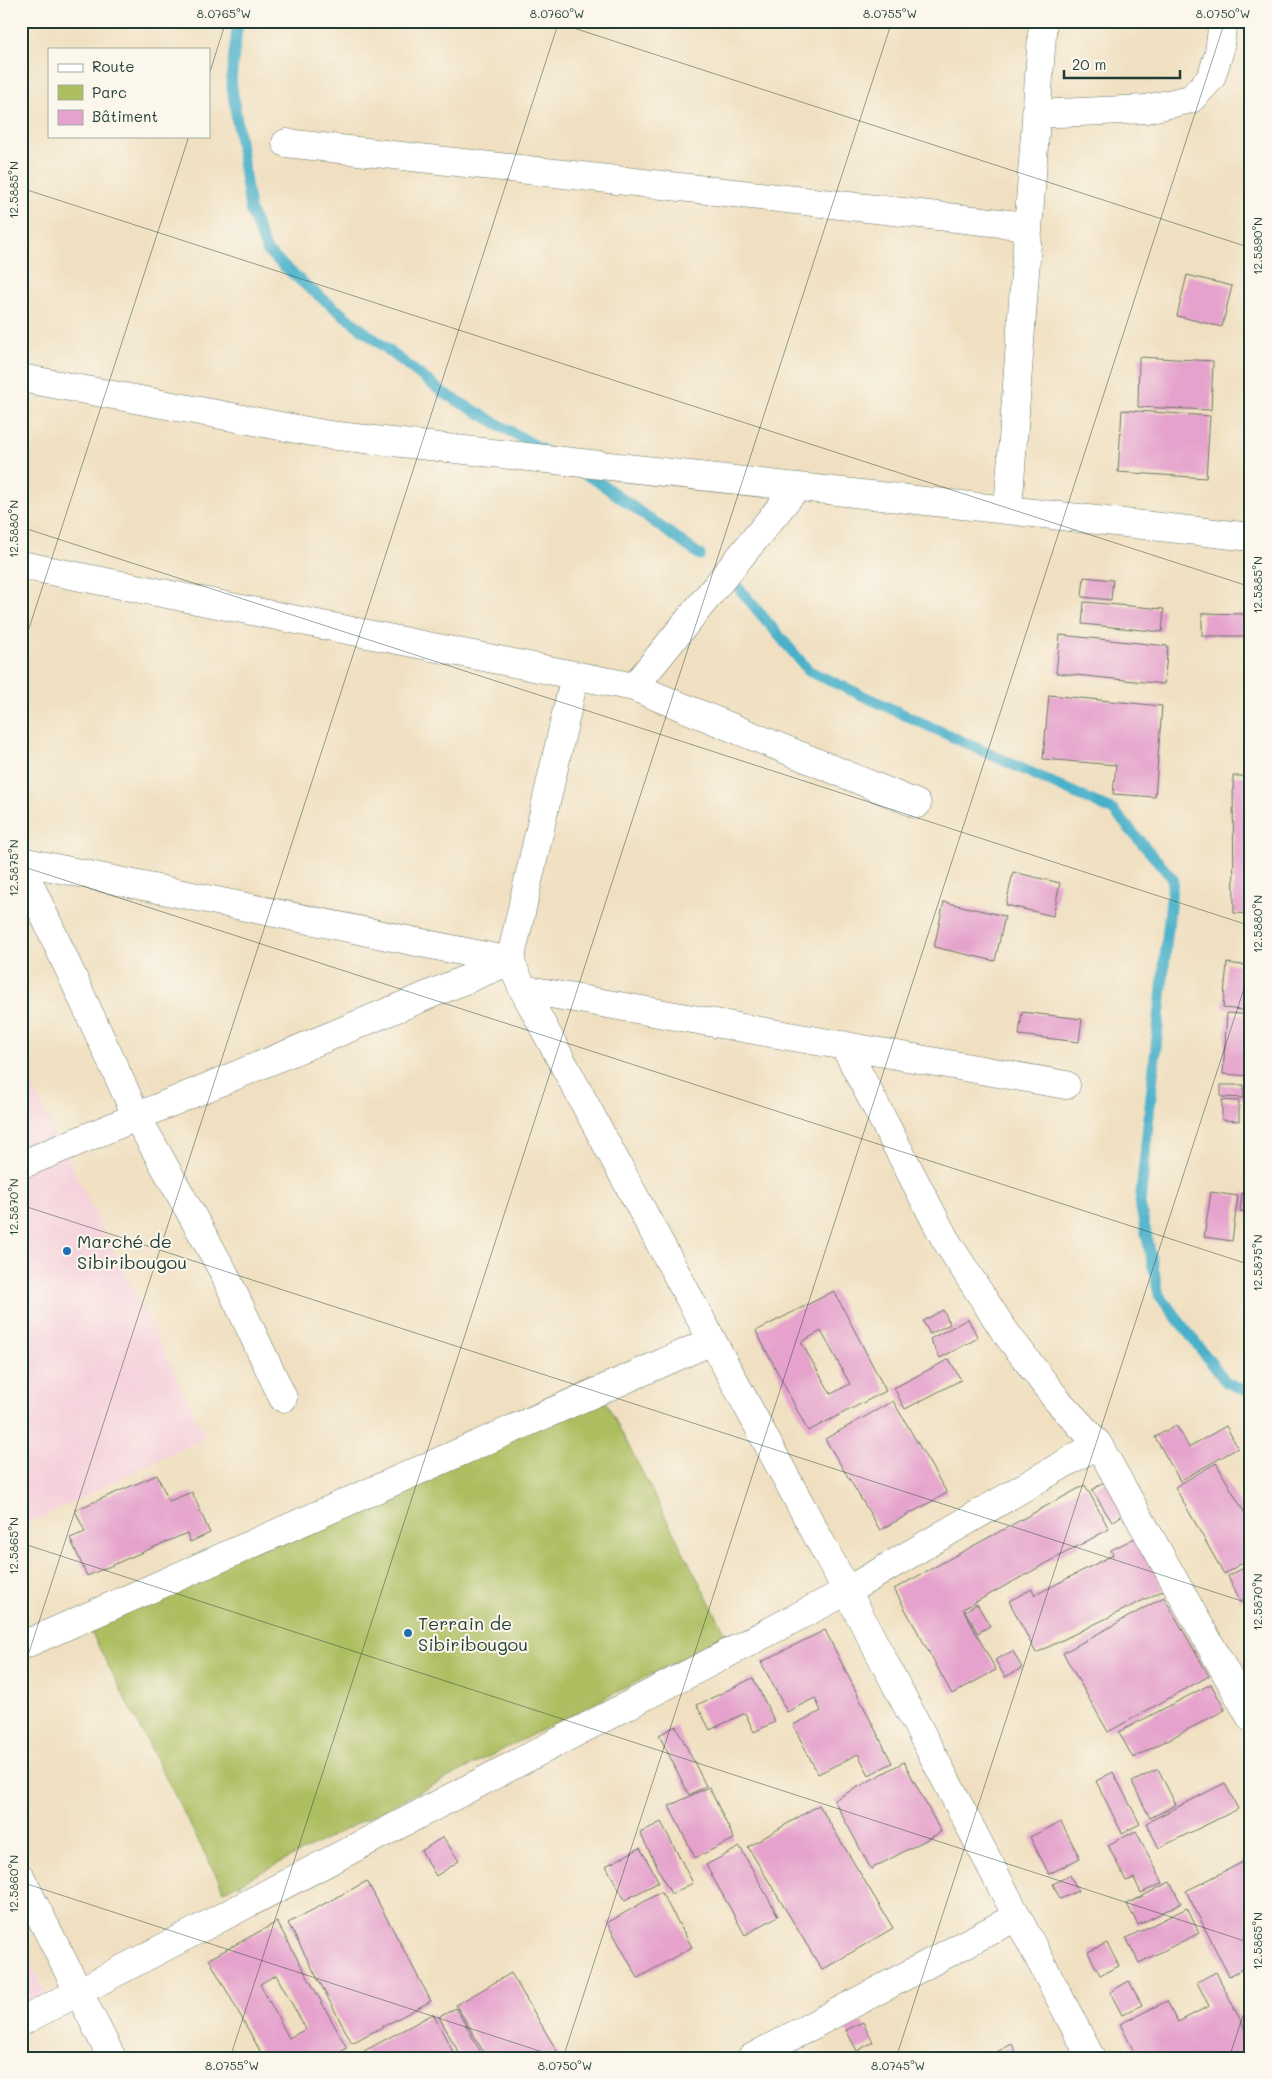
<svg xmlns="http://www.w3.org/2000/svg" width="1272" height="2079" viewBox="0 0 1272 2079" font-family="Mali,sans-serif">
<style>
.built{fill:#f5cfdb}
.green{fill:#adbe61;stroke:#667e4a}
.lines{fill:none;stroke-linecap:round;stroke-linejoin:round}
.stream{stroke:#4ab0c9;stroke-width:11}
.building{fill:#e5a2cc;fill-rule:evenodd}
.street-casing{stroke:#687665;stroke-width:29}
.street{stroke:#fff;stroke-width:28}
.ticks{fill:none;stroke:#1f3d34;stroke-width:1;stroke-opacity:0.45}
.poi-dot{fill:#1f6fb2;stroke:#fbf7ec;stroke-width:2}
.labels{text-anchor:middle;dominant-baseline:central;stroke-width:4;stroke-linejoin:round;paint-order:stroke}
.poi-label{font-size:18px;fill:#1f3d34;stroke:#fbf7ec;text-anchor:start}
.neatline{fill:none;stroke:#1f3d34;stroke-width:2}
.ticks-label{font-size:12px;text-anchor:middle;fill:#1f3d34}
</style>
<rect width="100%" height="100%" fill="#fbf7ec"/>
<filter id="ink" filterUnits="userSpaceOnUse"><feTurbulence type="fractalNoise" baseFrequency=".02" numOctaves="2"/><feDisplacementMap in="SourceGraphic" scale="10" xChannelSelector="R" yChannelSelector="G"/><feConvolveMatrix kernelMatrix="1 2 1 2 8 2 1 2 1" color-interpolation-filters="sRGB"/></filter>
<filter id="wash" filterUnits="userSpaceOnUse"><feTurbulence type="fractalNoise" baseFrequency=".0096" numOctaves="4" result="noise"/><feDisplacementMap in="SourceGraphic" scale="20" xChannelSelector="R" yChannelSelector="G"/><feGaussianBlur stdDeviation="1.12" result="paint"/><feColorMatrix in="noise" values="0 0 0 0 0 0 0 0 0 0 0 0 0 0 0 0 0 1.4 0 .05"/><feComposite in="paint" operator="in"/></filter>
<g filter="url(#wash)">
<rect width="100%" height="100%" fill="#f0e0c1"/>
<!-- built -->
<path class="built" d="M 21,1064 L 206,1437 L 21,1527 Z
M 21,1945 L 50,2001 L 21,2016 Z"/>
<!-- green -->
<path class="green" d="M 592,1375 L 727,1636 L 224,1891 L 90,1630 Z"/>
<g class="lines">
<!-- stream -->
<path class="stream" d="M 238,21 L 231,80 L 250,209 L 267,251 L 309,288 L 442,392 L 545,451
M 578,470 L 600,483 L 700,555
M 737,586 L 809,671 L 1114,811 L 1173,879 L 1140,1204 L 1159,1295 L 1226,1382 L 1251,1393"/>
</g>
<g id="blocks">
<!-- building -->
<path class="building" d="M 1187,275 L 1232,286 L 1222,327 L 1177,316 Z
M 1139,357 L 1213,361 L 1211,410 L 1138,407 Z
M 1122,410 L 1210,416 L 1206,478 L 1118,472 Z
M 1084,577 L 1113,580 L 1111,600 L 1082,597 Z
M 1084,602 L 1164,609 L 1162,632 L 1082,624 Z
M 1202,613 L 1245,614 L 1246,636 L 1202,636 Z
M 1060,635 L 1168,646 L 1164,684 L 1056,673 Z
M 1049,695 L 1162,706 L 1155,797 L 1113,794 L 1116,765 L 1043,759 Z
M 1233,776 L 1251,776 L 1251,914 L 1234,913 Z
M 1013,872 L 1060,883 L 1053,916 L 1006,905 Z
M 944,902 L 1005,916 L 995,961 L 934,947 Z
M 1227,963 L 1251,966 L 1251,1011 L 1223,1008 Z
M 1022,1012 L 1082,1019 L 1079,1042 L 1019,1035 Z
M 1227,1013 L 1251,1015 L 1251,1076 L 1223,1074 Z
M 1249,1079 L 1251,1080 L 1251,1098 L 1245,1097 Z
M 1221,1085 L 1244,1085 L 1244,1098 L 1221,1097 Z
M 1222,1100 L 1239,1101 L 1239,1121 L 1222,1120 Z
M 1211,1192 L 1238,1196 L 1232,1241 L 1204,1237 Z
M 1242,1193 L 1251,1194 L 1251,1213 L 1240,1211 Z
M 834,1291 L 886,1391 L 808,1431 L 756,1331 ZM 821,1331 L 850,1384 L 831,1394 L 801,1342 Z
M 943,1310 L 950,1324 L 930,1334 L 923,1321 Z
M 968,1319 L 978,1338 L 940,1358 L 930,1339 Z
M 949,1359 L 961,1380 L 905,1409 L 894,1388 Z
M 893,1401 L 947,1493 L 880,1530 L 825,1439 Z
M 1176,1425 L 1189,1447 L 1226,1426 L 1238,1448 L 1180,1481 L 1155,1437 Z
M 1216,1463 L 1251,1524 L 1251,1558 L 1224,1574 L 1175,1487 Z
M 157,1475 L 169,1501 L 192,1492 L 210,1533 L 190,1542 L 187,1533 L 87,1576 L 70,1538 L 85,1532 L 75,1510 Z
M 1106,1481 L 1126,1513 L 1112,1522 L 1092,1490 Z
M 1085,1485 L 1109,1529 L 963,1609 L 996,1670 L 952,1694 L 894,1589 Z
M 1137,1537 L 1164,1590 L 1036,1653 L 1009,1601 L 1032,1589 L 1035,1595 L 1113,1555 L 1111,1550 Z
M 1251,1564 L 1251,1595 L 1240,1601 L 1228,1576 Z
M 1164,1597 L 1209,1676 L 1108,1732 L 1063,1653 Z
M 977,1604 L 990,1626 L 978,1633 L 965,1611 Z
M 825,1630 L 892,1763 L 869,1775 L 858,1754 L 818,1774 L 793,1725 L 821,1711 L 815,1698 L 787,1712 L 761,1662 Z
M 1013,1651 L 1022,1668 L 1005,1677 L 995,1660 Z
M 753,1678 L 775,1722 L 754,1732 L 745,1713 L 710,1730 L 697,1705 Z
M 1211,1684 L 1225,1710 L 1133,1758 L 1119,1732 Z
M 676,1726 L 706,1786 L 689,1795 L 659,1735 Z
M 904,1762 L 941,1832 L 871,1869 L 834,1800 Z
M 1158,1769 L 1176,1805 L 1150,1818 L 1132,1782 Z
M 1113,1772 L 1140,1824 L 1122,1833 L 1096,1781 Z
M 1225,1783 L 1238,1809 L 1159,1848 L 1146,1823 Z
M 709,1787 L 734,1839 L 695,1858 L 669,1806 Z
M 819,1805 L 893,1928 L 822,1970 L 748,1847 Z
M 661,1822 L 693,1883 L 671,1894 L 640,1833 Z
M 1061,1822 L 1080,1858 L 1049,1874 L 1030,1837 Z
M 1136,1831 L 1163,1883 L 1141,1893 L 1134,1878 L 1126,1881 L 1108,1845 Z
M 443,1837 L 459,1861 L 436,1876 L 421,1851 Z
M 740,1847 L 778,1916 L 745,1935 L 706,1865 Z
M 640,1848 L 659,1882 L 625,1900 L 606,1866 Z
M 1251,1858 L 1251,1965 L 1229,1976 L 1186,1891 Z
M 1070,1875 L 1078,1891 L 1060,1899 L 1053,1884 Z
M 367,1881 L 431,2001 L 352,2043 L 288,1923 Z
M 1170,1882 L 1181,1903 L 1138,1925 L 1127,1904 Z
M 661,1892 L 692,1947 L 638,1978 L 607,1923 Z
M 1187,1908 L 1199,1933 L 1139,1963 L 1126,1938 Z
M 277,1922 L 347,2048 L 329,2058 L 264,2058 L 209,1959 ZM 276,1975 L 306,2029 L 289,2038 L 260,1984 Z
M 1107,1943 L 1119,1966 L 1100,1975 L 1088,1952 Z
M 1216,1972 L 1251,2041 L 1251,2058 L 1137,2058 L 1120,2024 L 1167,2001 L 1178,2022 L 1209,2006 L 1197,1982 Z
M 511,1973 L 561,2058 L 487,2058 L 456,2005 Z
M 1129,1981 L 1142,2005 L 1122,2015 L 1110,1992 Z
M 456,2008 L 484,2058 L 462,2058 L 439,2017 Z
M 433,2014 L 456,2058 L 368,2058 L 364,2051 Z
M 863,2022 L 873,2042 L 857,2051 L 846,2030 Z
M 1012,2044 L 1019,2058 L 985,2058 Z"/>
</g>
</g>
<g filter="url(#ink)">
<use href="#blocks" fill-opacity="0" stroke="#687665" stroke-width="1"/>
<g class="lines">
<defs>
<path id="street" d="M 1036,114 L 1146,109 L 1191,99 L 1211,78 L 1219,53 L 1223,21
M 286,143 L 1028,226
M 21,378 L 329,435 L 1251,537
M 1008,510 L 1043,21
M 21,565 L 634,687 L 917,804
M 575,675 L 510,961 L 523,989 L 847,1591 L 1091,2058
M 634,687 L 797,487
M 21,861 L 510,961
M 21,865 L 137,1117 L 223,1271 L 283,1398
M 523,989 L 1066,1085
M 844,1045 L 945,1239 L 1003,1329 L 1057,1400 L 1098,1444 L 1251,1718
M 21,1165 L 510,961
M 21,1646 L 712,1341
M 21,1878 L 112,2058
M 21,2022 L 847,1591 L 1098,1444
M 751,2058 L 1016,1917"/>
</defs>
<!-- street casing -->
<use href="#street" class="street-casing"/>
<!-- street -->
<use href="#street" class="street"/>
</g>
</g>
<!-- ticks -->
<path class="ticks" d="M 552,21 L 1251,248M 209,75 L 226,21M 21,188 L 1251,587M 21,527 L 1251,926M 21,653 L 189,136M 21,866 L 1251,1265M 21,1205 L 1251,1604M 21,1543 L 1251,1943M 21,1677 L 559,21M 21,1882 L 561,2058M 230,2058 L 892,21M 563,2058 L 1225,21M 896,2058 L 1251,967M 1229,2058 L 1251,1991"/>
<!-- markers -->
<g class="poi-dot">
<circle cx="67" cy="1251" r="5"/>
<circle cx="408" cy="1633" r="5"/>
</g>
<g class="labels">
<!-- poi labels -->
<g class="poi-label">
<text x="77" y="1241">Marché de<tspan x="77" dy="21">Sibiribougou</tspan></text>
<text x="418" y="1623">Terrain de<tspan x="418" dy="21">Sibiribougou</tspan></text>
</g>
</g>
<!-- margin -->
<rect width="1272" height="2079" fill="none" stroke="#fbf7ec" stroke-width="55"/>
<!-- legend -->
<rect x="48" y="48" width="162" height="90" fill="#fbf7ec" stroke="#a3ada2"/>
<rect x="58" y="64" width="25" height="8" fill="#ffffff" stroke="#a3ada2"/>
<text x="92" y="72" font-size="15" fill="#1f3d34">Route</text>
<rect x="58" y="85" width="25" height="15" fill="#adbe61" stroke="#a3ada2"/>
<text x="92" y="98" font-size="15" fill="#1f3d34">Parc</text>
<rect x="58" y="110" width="25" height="15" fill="#e5a2cc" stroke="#a3ada2"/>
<text x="92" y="122" font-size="15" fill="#1f3d34">Bâtiment</text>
<!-- scale -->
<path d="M1064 70v8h116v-8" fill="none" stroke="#1f3d34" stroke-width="2.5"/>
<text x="1072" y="70" font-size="15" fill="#1f3d34" stroke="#fbf7ec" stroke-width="4" paint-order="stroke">20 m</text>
<rect x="28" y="28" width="1216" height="2024" class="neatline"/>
<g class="ticks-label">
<text x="224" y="18">8.0765°W</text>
<text x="557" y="18">8.0760°W</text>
<text x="890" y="18">8.0755°W</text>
<text x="1223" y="18">8.0750°W</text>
<text transform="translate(14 190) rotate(-90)" y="4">12.5885°N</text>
<text transform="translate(1258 246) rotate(-90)" y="4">12.5890°N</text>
<text transform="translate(14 529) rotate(-90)" y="4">12.5880°N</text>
<text transform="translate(1258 585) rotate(-90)" y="4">12.5885°N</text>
<text transform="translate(14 868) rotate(-90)" y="4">12.5875°N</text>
<text transform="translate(1258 924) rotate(-90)" y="4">12.5880°N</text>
<text transform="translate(14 1207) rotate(-90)" y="4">12.5870°N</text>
<text transform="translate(1258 1263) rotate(-90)" y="4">12.5875°N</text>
<text transform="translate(14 1546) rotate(-90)" y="4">12.5865°N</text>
<text transform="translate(1258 1602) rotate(-90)" y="4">12.5870°N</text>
<text transform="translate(14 1884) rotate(-90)" y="4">12.5860°N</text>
<text transform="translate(1258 1941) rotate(-90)" y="4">12.5865°N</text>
<text x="232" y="2070">8.0755°W</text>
<text x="565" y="2070">8.0750°W</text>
<text x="898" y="2070">8.0745°W</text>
</g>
</svg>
